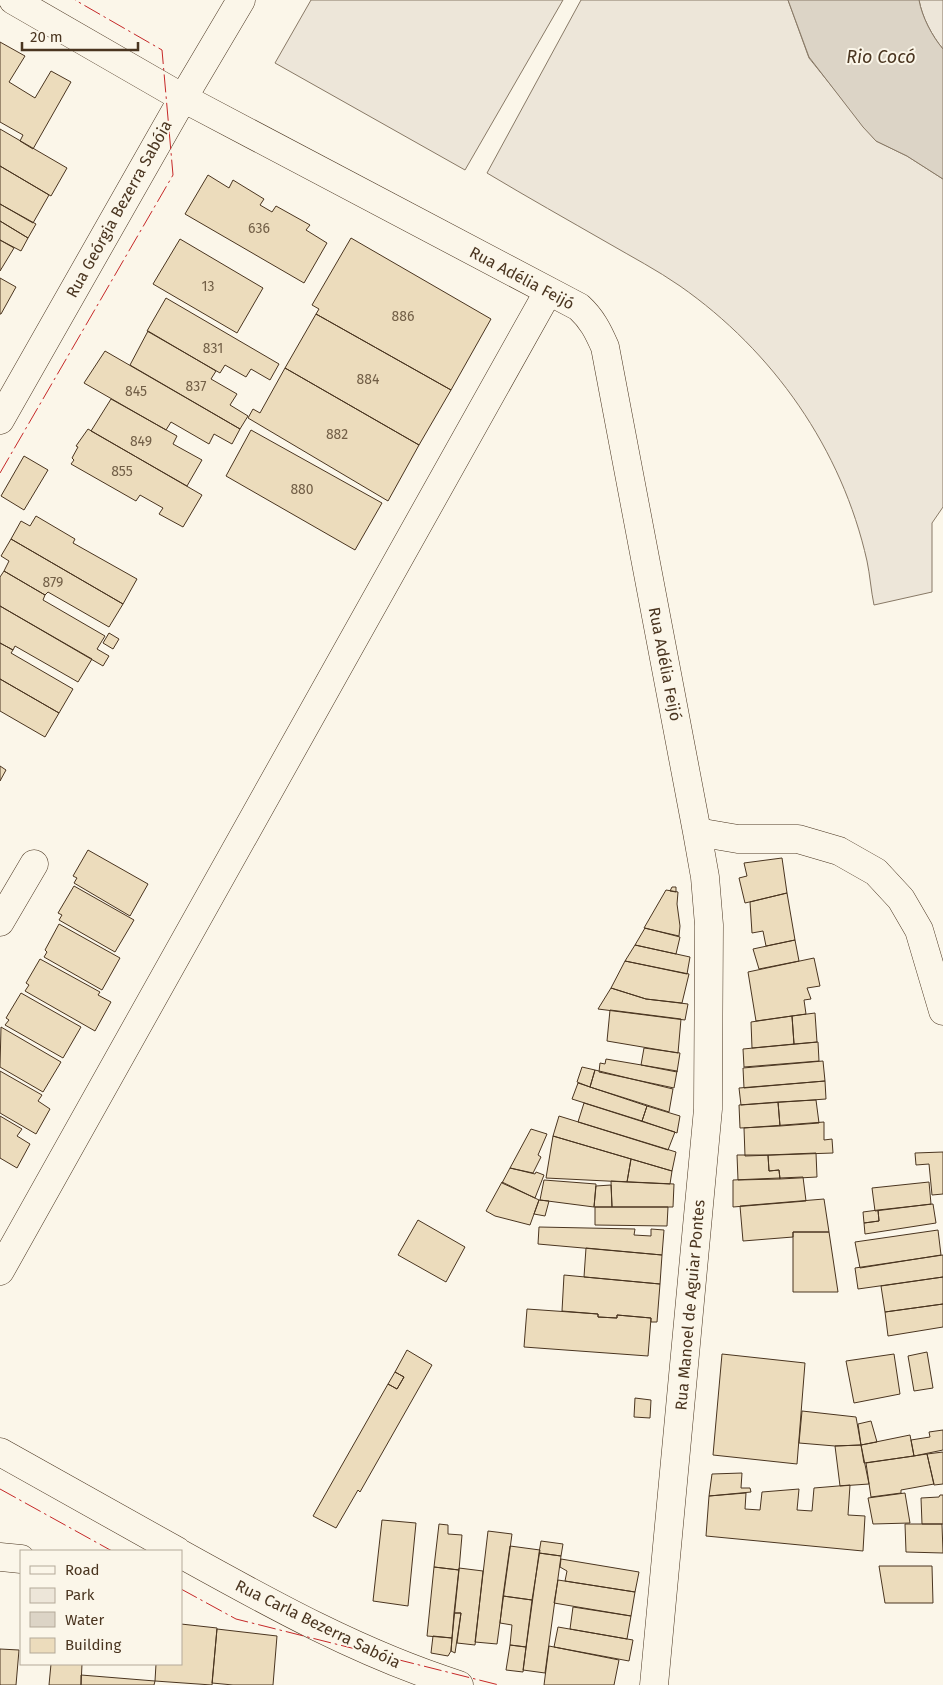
<svg xmlns="http://www.w3.org/2000/svg" width="943" height="1685" viewBox="0 0 943 1685" font-family="'Fira Sans',sans-serif">
<style>
.green{fill:#ede6d9;stroke:#887966}
.water{fill:#dcd4c6;stroke:#887966}
.building{fill:#ecdcbc;stroke:#4a3520}
.lines{fill:none;stroke-linecap:round;stroke-linejoin:round}
.minor-casing{stroke:#4a3520;stroke-width:29}
.minor{stroke:#fbf6e9;stroke-width:28}
.power{stroke:#c62828;stroke-width:1;stroke-dasharray:18 4 2.5 4;stroke-linecap:butt}
.labels{text-anchor:middle;dominant-baseline:central;stroke-width:4;stroke-linejoin:round;paint-order:stroke}
.number-label{font-size:14px;fill:#725f47}
.street-label{font-size:16px;fill:#4a3520;stroke:#fbf6e9}
.water-label{font-size:18px;font-style:italic;fill:#4a3520;stroke:#fbf6e9}
</style>
<rect width="100%" height="100%" fill="#fbf6e9"/>
<!-- green -->
<path class="green" d="M 311,0 L 563,0 L 465,170 L 275,63 Z
M 581,0 L 788,0 L 809,58 L 876,141 L 907,156 L 943,179 L 943,507 L 932,523 L 932,592 L 874,605 C 871,591 870,575 867,561 C 842,449 773,351 680,286 C 657,270 632,257 608,243 C 568,220 527,197 487,173 Z
M 919,0 L 943,0 L 943,49 C 932,36 922,17 919,0 Z"/>
<!-- water -->
<path class="water" d="M 788,0 L 919,0 C 922,17 932,36 943,49 L 943,179 L 907,156 L 876,141 L 863,127 L 809,57 Z"/>
<!-- building -->
<path class="building" d="M 0,42 L 25,56 L 9,82 L 35,98 L 51,71 L 71,82 L 33,149 L 20,141 L 23,135 L 0,122 Z
M 0,129 L 67,168 L 51,196 L 0,166 Z
M 0,166 L 49,195 L 33,223 L 0,204 Z
M 208,175 L 229,188 L 233,180 L 264,199 L 260,205 L 272,212 L 276,206 L 310,225 L 306,230 L 327,243 L 304,283 L 185,214 Z
M 0,204 L 36,224 L 28,238 L 0,221 Z
M 0,221 L 28,238 L 21,251 L 0,240 Z
M 351,238 L 491,319 L 451,390 L 316,314 L 319,309 L 312,305 Z
M 180,239 L 263,288 L 237,333 L 153,284 Z
M 0,240 L 14,248 L 0,271 Z
M 0,278 L 16,287 L 1,314 L 0,314 Z
M 166,298 L 279,364 L 270,380 L 251,369 L 246,377 L 225,365 L 220,373 L 147,331 Z
M 316,314 L 451,390 L 419,445 L 285,368 Z
M 148,331 L 216,371 L 211,379 L 237,394 L 230,405 L 248,416 L 240,429 L 130,365 Z
M 105,351 L 240,429 L 232,444 L 214,434 L 209,444 L 171,422 L 166,430 L 84,383 Z
M 285,368 L 419,445 L 388,501 L 248,418 L 253,409 L 260,413 Z
M 111,399 L 177,436 L 173,444 L 202,460 L 187,486 L 91,431 Z
M 88,429 L 202,495 L 183,527 L 159,514 L 163,508 L 140,495 L 136,501 L 71,464 L 74,460 L 72,458 L 78,447 L 76,446 Z
M 251,430 L 382,503 L 355,550 L 226,476 Z
M 24,456 L 48,470 L 24,510 L 1,496 Z
M 36,516 L 75,539 L 73,543 L 137,579 L 123,604 L 11,539 L 21,521 L 30,526 Z
M 11,539 L 123,604 L 109,627 L 48,592 L 45,595 L 4,571 L 9,561 L 1,556 Z
M 4,571 L 45,595 L 43,600 L 105,636 L 97,649 L 109,656 L 103,666 L 0,606 L 0,577 Z
M 0,606 L 92,659 L 78,682 L 15,646 L 13,650 L 0,643 Z
M 109,633 L 119,639 L 113,649 L 103,643 Z
M 0,643 L 13,650 L 11,653 L 73,689 L 59,713 L 0,679 Z
M 0,679 L 59,713 L 45,737 L 0,711 Z
M 0,766 L 6,770 L 0,781 Z
M 88,850 L 148,884 L 130,916 L 74,883 L 77,878 L 73,876 Z
M 782,858 L 787,893 L 745,903 L 739,878 L 747,876 L 744,863 Z
M 74,886 L 134,920 L 115,952 L 59,920 L 62,915 L 58,913 Z
M 672,887 L 676,887 L 676,892 L 670,891 Z
M 666,890 L 678,892 L 677,904 L 680,926 L 679,936 L 644,928 Z
M 787,893 L 795,940 L 766,946 L 763,931 L 752,933 L 750,902 Z
M 59,924 L 120,958 L 102,990 L 44,957 L 47,952 L 45,950 Z
M 645,928 L 680,937 L 676,954 L 635,945 Z
M 795,940 L 799,961 L 759,969 L 753,949 Z
M 635,945 L 690,957 L 687,974 L 625,961 Z
M 814,958 L 820,986 L 807,988 L 811,999 L 804,1000 L 806,1014 L 756,1021 L 748,972 Z
M 40,959 L 100,992 L 98,995 L 111,1002 L 95,1031 L 25,991 L 29,985 L 26,983 Z
M 625,961 L 689,974 L 682,1003 L 646,999 L 611,988 Z
M 611,988 L 646,999 L 688,1004 L 685,1020 L 598,1009 Z
M 21,993 L 81,1027 L 63,1058 L 5,1025 L 9,1020 L 6,1018 Z
M 610,1010 L 681,1019 L 678,1053 L 607,1041 Z
M 815,1013 L 817,1042 L 794,1044 L 792,1016 Z
M 792,1016 L 794,1044 L 752,1048 L 751,1022 Z
M 1,1027 L 61,1062 L 43,1092 L 0,1067 Z
M 818,1042 L 819,1061 L 744,1067 L 743,1049 Z
M 644,1048 L 680,1053 L 677,1072 L 641,1065 Z
M 606,1059 L 677,1071 L 674,1088 L 599,1072 L 600,1063 L 605,1064 Z
M 823,1061 L 825,1081 L 744,1088 L 743,1068 Z
M 582,1067 L 595,1070 L 590,1087 L 577,1082 Z
M 595,1070 L 673,1089 L 669,1112 L 590,1087 Z
M 0,1071 L 42,1095 L 38,1101 L 50,1109 L 36,1134 L 0,1113 Z
M 825,1081 L 826,1099 L 741,1105 L 739,1088 Z
M 578,1083 L 647,1106 L 642,1121 L 572,1099 Z
M 816,1100 L 819,1123 L 780,1126 L 778,1102 Z
M 778,1102 L 780,1126 L 740,1128 L 739,1105 Z
M 584,1103 L 675,1132 L 668,1150 L 578,1122 Z
M 647,1106 L 680,1116 L 677,1133 L 642,1121 Z
M 0,1116 L 22,1129 L 17,1136 L 30,1144 L 17,1168 L 0,1158 Z
M 559,1116 L 676,1152 L 672,1171 L 553,1136 Z
M 824,1122 L 824,1140 L 832,1139 L 833,1153 L 745,1156 L 744,1128 Z
M 531,1129 L 547,1134 L 538,1155 L 541,1157 L 533,1173 L 510,1168 Z
M 553,1136 L 631,1159 L 627,1182 L 546,1178 Z
M 943,1152 L 943,1194 L 932,1195 L 929,1164 L 916,1165 L 915,1153 Z
M 816,1153 L 817,1177 L 780,1179 L 779,1170 L 769,1171 L 768,1155 Z
M 737,1155 L 768,1155 L 769,1171 L 779,1170 L 780,1179 L 738,1180 Z
M 631,1159 L 672,1171 L 670,1184 L 627,1182 Z
M 510,1168 L 535,1174 L 536,1172 L 544,1175 L 535,1198 L 502,1183 Z
M 803,1177 L 806,1201 L 733,1207 L 733,1180 Z
M 544,1180 L 596,1184 L 594,1207 L 540,1200 Z
M 611,1181 L 674,1184 L 673,1207 L 612,1207 Z
M 502,1182 L 539,1200 L 530,1225 L 495,1216 L 486,1211 Z
M 929,1182 L 931,1204 L 875,1211 L 872,1188 Z
M 611,1185 L 612,1207 L 594,1207 L 596,1186 Z
M 824,1199 L 829,1232 L 793,1232 L 793,1237 L 743,1241 L 740,1206 Z
M 539,1200 L 549,1201 L 545,1216 L 534,1214 Z
M 933,1204 L 936,1223 L 865,1234 L 864,1223 L 879,1221 L 878,1210 Z
M 595,1207 L 668,1207 L 667,1226 L 595,1225 Z
M 878,1210 L 879,1221 L 864,1223 L 863,1212 Z
M 418,1220 L 465,1247 L 446,1282 L 398,1255 Z
M 539,1227 L 635,1229 L 634,1235 L 651,1236 L 651,1229 L 664,1230 L 662,1255 L 538,1244 Z
M 938,1230 L 941,1255 L 860,1268 L 855,1242 Z
M 793,1232 L 829,1232 L 838,1292 L 793,1292 Z
M 586,1248 L 662,1255 L 660,1284 L 584,1277 Z
M 943,1255 L 943,1277 L 858,1289 L 855,1268 Z
M 564,1275 L 660,1284 L 657,1322 L 651,1322 L 651,1318 L 617,1315 L 617,1318 L 598,1317 L 598,1314 L 562,1311 Z
M 943,1277 L 943,1304 L 885,1312 L 881,1286 Z
M 943,1304 L 943,1327 L 888,1336 L 885,1312 Z
M 527,1309 L 598,1314 L 598,1317 L 617,1318 L 617,1315 L 651,1318 L 648,1356 L 524,1347 Z
M 407,1350 L 432,1365 L 360,1492 L 358,1490 L 336,1528 L 313,1516 L 388,1384 L 397,1389 L 404,1377 L 395,1372 Z
M 927,1352 L 933,1388 L 914,1391 L 908,1356 Z
M 722,1354 L 805,1363 L 797,1464 L 713,1455 Z
M 894,1354 L 900,1394 L 854,1403 L 846,1361 Z
M 395,1372 L 404,1377 L 397,1389 L 388,1384 Z
M 635,1398 L 651,1400 L 650,1418 L 634,1417 Z
M 802,1411 L 856,1417 L 861,1445 L 835,1446 L 799,1443 Z
M 871,1421 L 877,1442 L 861,1445 L 858,1424 Z
M 943,1430 L 943,1450 L 914,1456 L 911,1440 L 930,1437 L 929,1432 Z
M 910,1435 L 914,1456 L 864,1463 L 861,1445 Z
M 861,1445 L 869,1484 L 840,1486 L 835,1446 Z
M 943,1452 L 943,1484 L 934,1485 L 927,1454 Z
M 927,1454 L 934,1484 L 901,1490 L 901,1493 L 871,1497 L 866,1463 Z
M 742,1473 L 741,1488 L 750,1488 L 751,1492 L 709,1496 L 712,1474 Z
M 850,1485 L 848,1515 L 865,1516 L 863,1551 L 706,1536 L 709,1496 L 746,1493 L 745,1509 L 760,1510 L 762,1492 L 799,1489 L 797,1510 L 812,1511 L 814,1488 Z
M 905,1493 L 910,1523 L 873,1524 L 868,1498 Z
M 940,1495 L 943,1495 L 943,1524 L 922,1524 L 921,1498 L 939,1497 Z
M 382,1520 L 416,1523 L 408,1606 L 373,1601 Z
M 439,1524 L 448,1525 L 448,1534 L 462,1535 L 459,1570 L 434,1567 Z
M 905,1524 L 942,1524 L 943,1553 L 906,1552 Z
M 488,1531 L 512,1534 L 497,1644 L 475,1642 Z
M 541,1541 L 563,1544 L 561,1556 L 539,1553 Z
M 510,1546 L 540,1550 L 532,1600 L 503,1596 Z
M 539,1553 L 561,1556 L 545,1673 L 523,1670 Z
M 561,1559 L 639,1572 L 635,1592 L 565,1581 L 567,1571 L 560,1567 Z
M 879,1566 L 932,1566 L 933,1603 L 885,1603 Z
M 434,1567 L 459,1570 L 452,1638 L 427,1636 Z
M 459,1568 L 483,1571 L 475,1645 L 457,1643 L 461,1613 L 454,1613 Z
M 558,1580 L 635,1592 L 631,1616 L 554,1603 Z
M 503,1596 L 532,1600 L 526,1647 L 510,1645 L 512,1625 L 500,1623 Z
M 573,1607 L 631,1616 L 627,1639 L 570,1629 Z
M 454,1613 L 461,1613 L 455,1653 L 451,1651 Z
M 181,1624 L 217,1628 L 212,1685 L 155,1681 L 156,1664 L 181,1664 Z
M 558,1627 L 633,1640 L 629,1661 L 554,1647 Z
M 217,1629 L 277,1636 L 273,1685 L 233,1685 L 212,1683 Z
M 433,1636 L 452,1638 L 451,1651 L 448,1656 L 431,1653 Z
M 510,1645 L 526,1647 L 523,1672 L 506,1670 Z
M 549,1646 L 619,1660 L 614,1685 L 544,1685 Z
M 0,1649 L 19,1650 L 16,1685 L 0,1685 Z
M 51,1664 L 82,1664 L 81,1685 L 49,1685 Z
M 81,1675 L 155,1681 L 154,1685 L 81,1685 Z"/>
<g class="lines">
<defs>
<path id="minor" d="M 13,0 L 183,98 L 579,307 C 592,319 598,331 605,347 L 697,832 L 705,877 L 709,925 L 708,1109 L 654,1685
M 0,420 L 183,98 L 241,0
M 697,832 L 738,839 L 798,839 L 839,851 L 876,872 L 901,899 L 919,930 L 943,1011
M 0,922 L 34,864
M 0,1271 L 548,292
M 0,1452 L 177,1551
M 181,1554 C 271,1604 361,1654 459,1685
M 0,1557 L 21,1559"/>
</defs>
<!-- minor casing -->
<use href="#minor" class="minor-casing"/>
<!-- minor -->
<use href="#minor" class="minor"/>
<!-- power -->
<path class="power" d="M 0,473 L 173,175 L 162,50 L 75,0
M 0,1489 L 112,1551
M 181,1589 L 236,1619 L 499,1685"/>
</g>
<g class="labels">
<!-- number labels -->
<g class="number-label">
<text x="259" y="228">636</text>
<text x="208" y="286">13</text>
<text x="403" y="316">886</text>
<text x="213" y="348">831</text>
<text x="368" y="379">884</text>
<text x="196" y="386">837</text>
<text x="136" y="391">845</text>
<text x="337" y="434">882</text>
<text x="141" y="441">849</text>
<text x="122" y="471">855</text>
<text x="302" y="489">880</text>
<text x="53" y="582">879</text>
</g>
<!-- street labels -->
<g class="street-label">
<text transform="translate(119 209) rotate(-61)">Rua Geórgia Bezerra Sabóia</text>
<text transform="translate(522 278) rotate(28)">Rua Adélia Feijó</text>
<text transform="translate(665 664) rotate(79)">Rua Adélia Feijó</text>
<text transform="translate(690 1305) rotate(-85)">Rua Manoel de Aguiar Pontes</text>
<text transform="translate(318 1624) rotate(26)">Rua Carla Bezerra Sabóia</text>
</g>
<!-- water labels -->
<g class="water-label">
<text x="881" y="57">Rio Cocó</text>
</g>
</g>
<!-- legend -->
<rect x="20" y="1550" width="162" height="115" fill="#fbf6e9" stroke="#b4a999"/>
<rect x="30" y="1566" width="25" height="8" fill="#fbf6e9" stroke="#b4a999"/>
<text x="65" y="1575" font-size="15" fill="#4a3520">Road</text>
<rect x="30" y="1588" width="25" height="15" fill="#ede6d9" stroke="#b4a999"/>
<text x="65" y="1600" font-size="15" fill="#4a3520">Park</text>
<rect x="30" y="1612" width="25" height="15" fill="#dcd4c6" stroke="#b4a999"/>
<text x="65" y="1625" font-size="15" fill="#4a3520">Water</text>
<rect x="30" y="1638" width="25" height="15" fill="#ecdcbc" stroke="#b4a999"/>
<text x="65" y="1650" font-size="15" fill="#4a3520">Building</text>
<!-- scale -->
<path d="M22 42v8h116v-8" fill="none" stroke="#4a3520" stroke-width="2.5"/>
<text x="30" y="42" font-size="15" fill="#4a3520" stroke="#fbf6e9" stroke-width="4" paint-order="stroke">20 m</text>
</svg>
